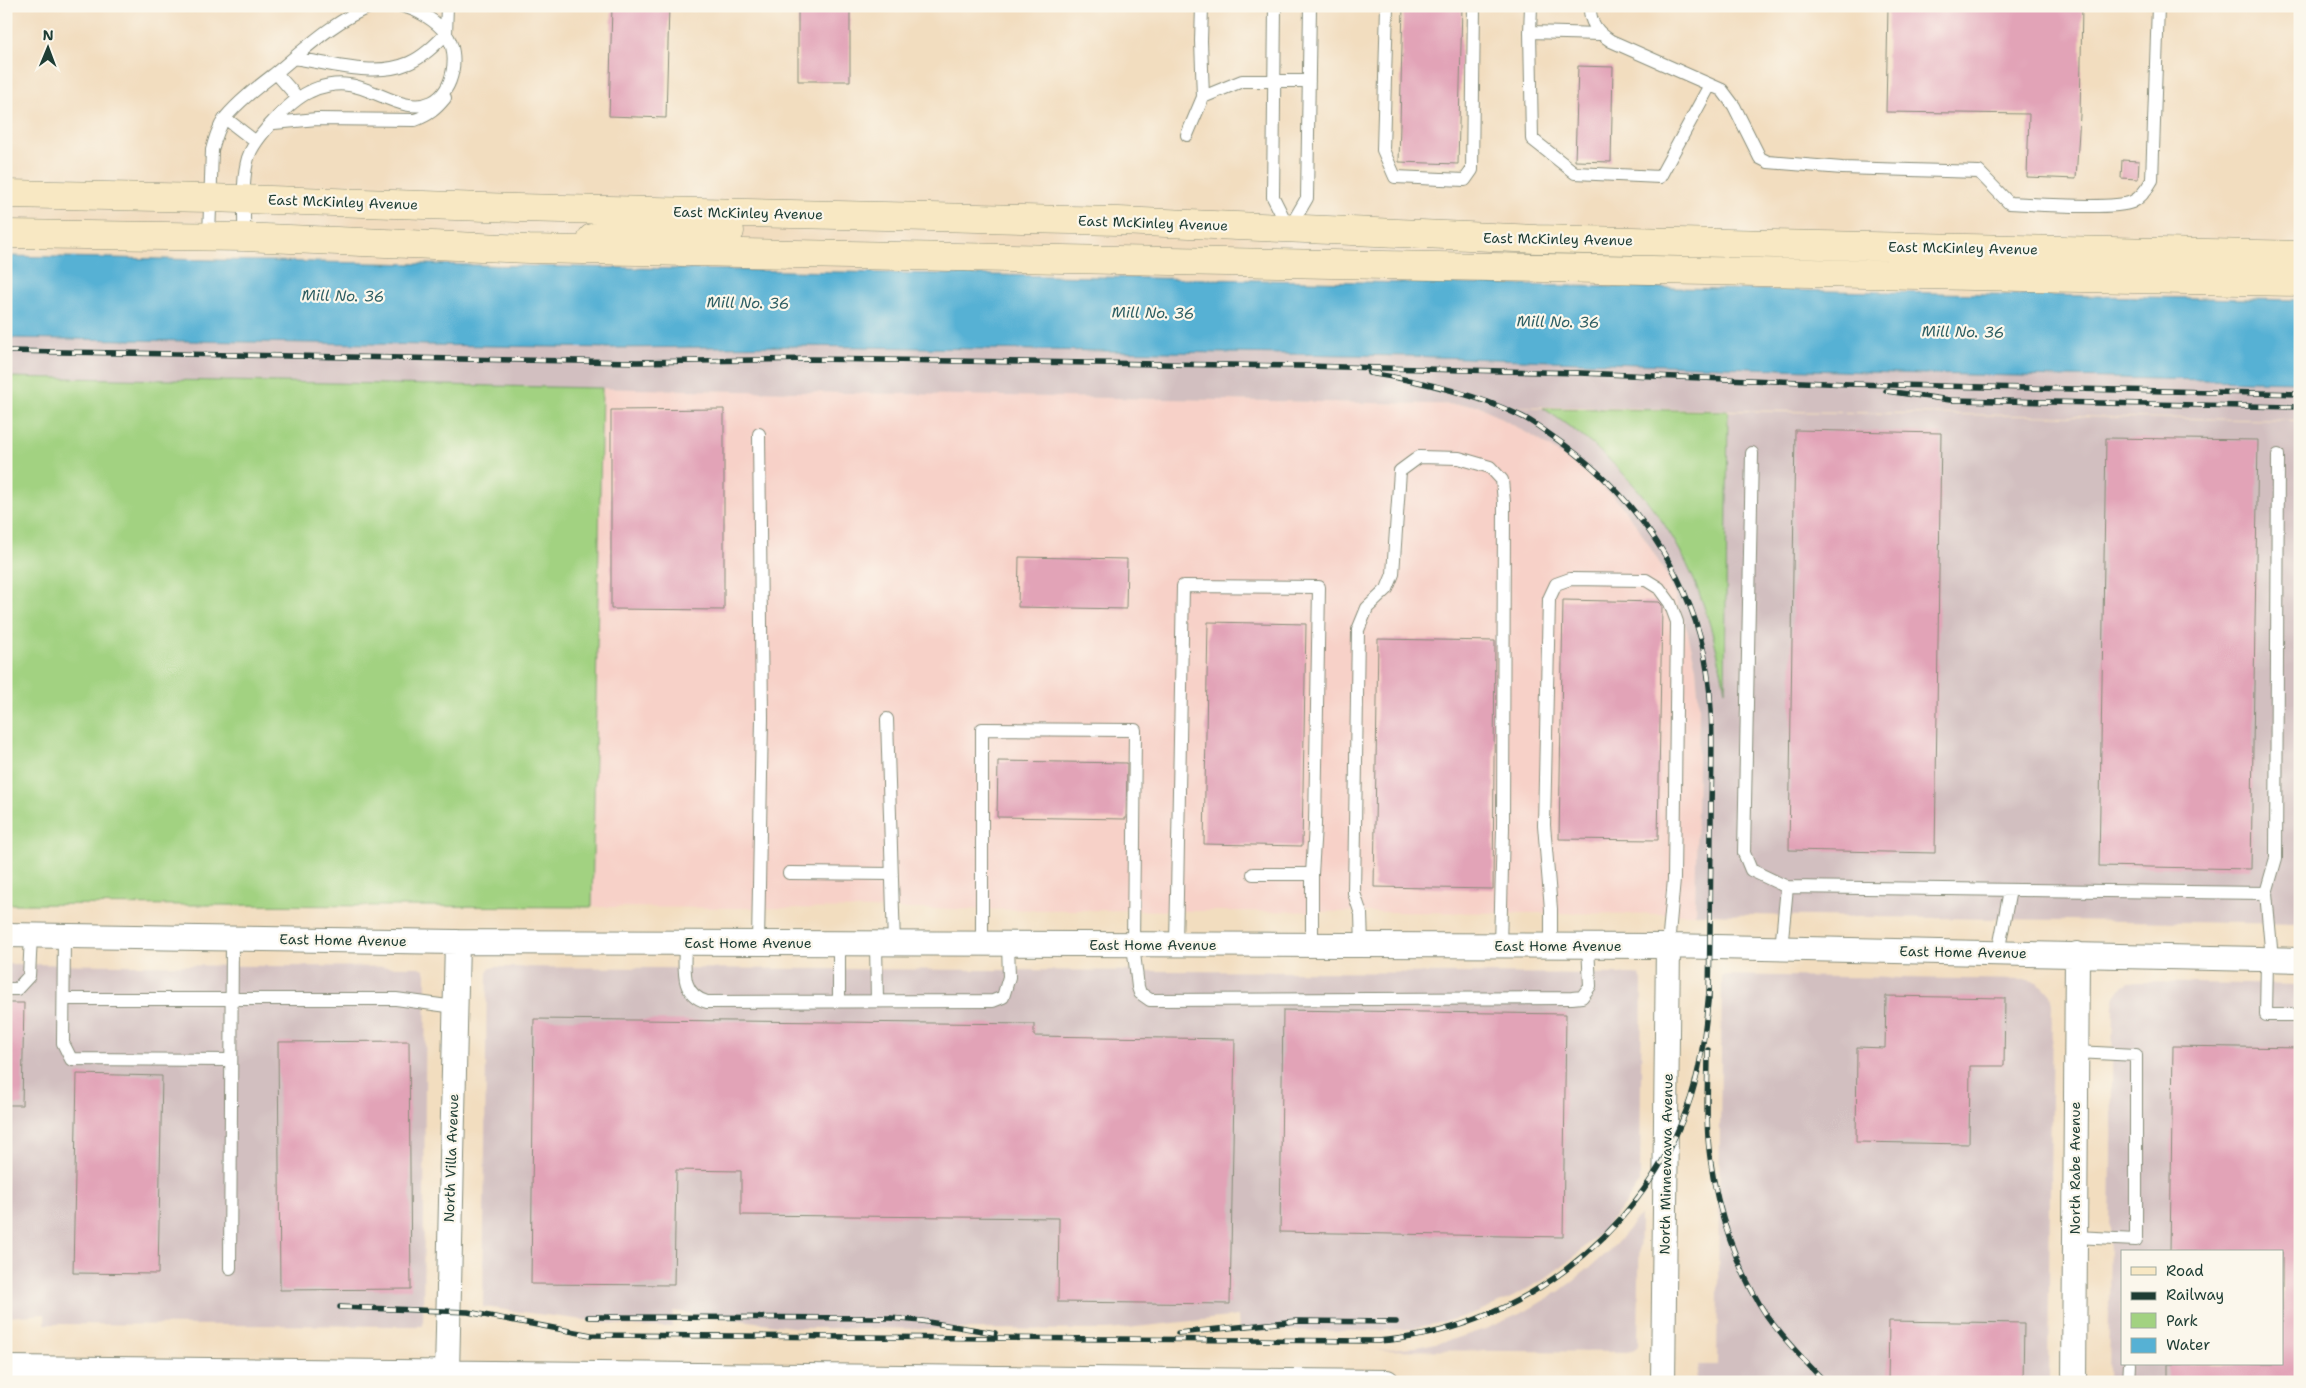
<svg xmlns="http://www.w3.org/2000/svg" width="2306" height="1388" viewBox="0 0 2306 1388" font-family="'Shantell Sans',sans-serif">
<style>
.built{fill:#f7d1c8}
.industrial{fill:#d2bfc0;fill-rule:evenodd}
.green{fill:#a2d281;stroke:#60885a}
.water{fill:#56b1d4;stroke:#3a7784}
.building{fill:#e2a3b7}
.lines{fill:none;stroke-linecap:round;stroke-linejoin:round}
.service-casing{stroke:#888d7a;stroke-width:14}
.minor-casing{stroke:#888d7a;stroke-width:26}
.secondary-casing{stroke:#888d7a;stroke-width:29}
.service{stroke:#fff;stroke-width:12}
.minor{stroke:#fff;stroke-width:24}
.secondary{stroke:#f8e8c3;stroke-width:28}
.rail-casing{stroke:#1f3d34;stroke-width:5.5}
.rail{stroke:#fbf7ec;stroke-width:4;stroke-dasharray:11;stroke-linecap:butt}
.labels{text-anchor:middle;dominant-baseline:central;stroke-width:4.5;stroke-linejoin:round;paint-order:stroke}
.street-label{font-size:14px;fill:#1f3d34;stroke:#fbf7ec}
.water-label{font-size:15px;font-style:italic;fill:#306064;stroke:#fbf7ec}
</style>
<rect width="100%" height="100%" fill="#fbf7ec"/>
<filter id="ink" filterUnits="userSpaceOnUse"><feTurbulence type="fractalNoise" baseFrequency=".02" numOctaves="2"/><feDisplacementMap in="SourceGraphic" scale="10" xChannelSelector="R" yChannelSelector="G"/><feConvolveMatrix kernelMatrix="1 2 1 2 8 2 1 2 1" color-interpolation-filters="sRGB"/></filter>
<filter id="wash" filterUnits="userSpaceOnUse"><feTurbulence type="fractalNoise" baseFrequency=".0096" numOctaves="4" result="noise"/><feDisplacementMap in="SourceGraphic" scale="20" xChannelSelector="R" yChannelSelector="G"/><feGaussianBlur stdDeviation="1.12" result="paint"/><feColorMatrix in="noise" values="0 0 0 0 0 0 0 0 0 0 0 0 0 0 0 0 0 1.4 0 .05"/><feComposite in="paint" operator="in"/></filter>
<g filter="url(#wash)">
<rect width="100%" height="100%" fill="#f2ddbf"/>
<!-- built -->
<path class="built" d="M 602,388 L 1478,405 L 1539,440 L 1578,466 L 1617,500 L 1638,527 L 1669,579 L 1688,633 L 1696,668 L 1699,706 L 1695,914 L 592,907 Z"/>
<!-- industrial -->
<path class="industrial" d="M 6,338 L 613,348 L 800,346 L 1408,356 L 1925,374 L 2300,382 L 2300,420 L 1507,406 L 1543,408 L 1579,432 L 1614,463 L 1641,492 L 1668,530 L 1691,570 L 1706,607 L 1717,645 L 1725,686 L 1728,411 L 2300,421 L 2300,924 L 1695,914 L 1699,706 L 1696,668 L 1688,633 L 1669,579 L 1638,527 L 1617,500 L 1578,466 L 1539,440 L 1478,405 L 6,377 Z
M 6,964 L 419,967 L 424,969 L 426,974 L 423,1326 L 45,1324 L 45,1314 L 6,1317 Z
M 494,967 L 1635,974 L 1640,976 L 1642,981 L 1640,1182 L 1626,1203 L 1600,1233 L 1575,1256 L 1543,1280 L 1513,1297 L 1477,1312 L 1444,1322 L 1408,1329 L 1368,1331 L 1239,1330 L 1238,1316 L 1109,1330 L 800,1328 L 673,1311 L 672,1327 L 639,1327 L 483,1307 L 487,973 L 489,969 Z
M 1722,975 L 2027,980 L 2037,982 L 2044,987 L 2050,994 L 2052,1003 L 2048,1382 L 1695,1382 L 1699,1365 L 1717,1365 Z
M 2138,982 L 2300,985 L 2300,1382 L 2108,1382 L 2113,1005 L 2115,996 L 2121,988 L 2129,983 ZM 2122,1252 L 2282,1252 L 2282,1364 L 2122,1364 Z
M 1640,1215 L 1638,1345 L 1636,1349 L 1631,1352 L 1374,1350 L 1416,1347 L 1451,1340 L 1485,1329 L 1524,1312 L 1560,1291 L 1588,1269 L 1615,1245 Z"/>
<!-- green -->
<path class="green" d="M 6,377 L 602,388 L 592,907 L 6,904 Z
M 1543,408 L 1728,411 L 1725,690 C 1702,560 1653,482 1543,408 Z"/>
<!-- water -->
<path class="water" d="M 6,256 L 2300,300 L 2300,382 L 1925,374 L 1408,356 L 800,346 L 613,348 L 6,338 Z"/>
<g id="blocks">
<!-- building -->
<path class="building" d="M 612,6 L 669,6 L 666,118 L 609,116 Z
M 798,6 L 850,6 L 850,81 L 798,81 Z
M 1403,6 L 1462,6 L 1458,164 L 1399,162 Z
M 1888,6 L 2082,6 L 2080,115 L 2076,179 L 2027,177 L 2029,114 L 1886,112 Z
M 1578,66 L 1613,67 L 1611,162 L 1575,161 Z
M 2122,160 L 2139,161 L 2138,179 L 2121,178 Z
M 724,409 L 724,610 L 611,609 L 611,410 Z
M 1795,430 L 1941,433 L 1935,853 L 1789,850 Z
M 2106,438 L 2258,440 L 2251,869 L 2099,866 Z
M 1019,557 L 1127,559 L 1126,609 L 1018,607 Z
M 1563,600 L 1659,602 L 1662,605 L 1658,840 L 1559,839 Z
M 1208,622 L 1306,624 L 1302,846 L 1204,844 Z
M 1378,639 L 1495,641 L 1493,889 L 1374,887 Z
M 998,761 L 1127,763 L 1126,819 L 997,817 Z
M 1886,996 L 2005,998 L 2004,1066 L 1970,1066 L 1969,1144 L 1856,1142 L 1857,1047 L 1885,1048 Z
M 6,1003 L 24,1003 L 22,1105 L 6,1105 Z
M 1283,1010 L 1566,1014 L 1563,1237 L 1280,1232 Z
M 534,1019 L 1034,1024 L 1034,1036 L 1235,1039 L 1230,1304 L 1058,1302 L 1059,1218 L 741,1215 L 741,1171 L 676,1170 L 674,1285 L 531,1284 Z
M 409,1041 L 411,1289 L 280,1290 L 278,1042 Z
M 2173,1046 L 2300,1048 L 2300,1382 L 2168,1382 L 2168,1364 L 2282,1364 L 2282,1252 L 2170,1252 Z
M 77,1074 L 162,1076 L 158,1274 L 73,1273 Z
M 1889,1321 L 2024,1323 L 2023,1382 L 1888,1382 Z"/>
</g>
</g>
<g filter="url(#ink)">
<use href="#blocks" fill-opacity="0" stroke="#888d7a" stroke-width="1"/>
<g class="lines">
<defs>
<path id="service" d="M 1275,6 L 1273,197 L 1289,229 L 1307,198 L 1310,6
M 1387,6 L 1383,150 L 1395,177 L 1465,180 L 1472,170 L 1474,6
M 1531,6 L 1530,32 L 1600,34
M 1590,6 C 1589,23 1598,33 1611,41 L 1722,90 L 1734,106 L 1760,158 L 1768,162 L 1842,168 L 1979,172 L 2009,203 C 2033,204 2114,210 2132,202 C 2141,198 2147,189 2152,180 L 2158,6
M 1530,32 L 1532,139 L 1575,173 L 1660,177 L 1710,85
M 294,58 C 330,63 374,78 409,63 C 423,57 435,45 446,34 L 447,6
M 276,73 L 298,98
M 1203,97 L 1242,81 L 1309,81
M 225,118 L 256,142
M 274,123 L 317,119 L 415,120 C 429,115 436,109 445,98
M 1187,135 L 1203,97 L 1201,41 L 1202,6
M 209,236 L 212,150 C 215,139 218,128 225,118 C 240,100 259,86 277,72 C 307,47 335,20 372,6
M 244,237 C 245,212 241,182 248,158 C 254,138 290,101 309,92 C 320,86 336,83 349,85 C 375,88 405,115 432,102 C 454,91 460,54 446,34 C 437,21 418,10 402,6
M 1752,453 L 1744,853 L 1751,870 L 1787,887
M 887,719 L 894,944
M 789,873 L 892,874
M 1253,874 L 1312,874 L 1312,945
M 2266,893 L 2276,858 L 2278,455
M 64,936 L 63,1043 L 71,1059 L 230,1060
M 685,943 C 685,967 679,994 707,1002 L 993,1001 L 1003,997 L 1009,977 L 1008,944
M 758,943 L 762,718 L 759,434
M 839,944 L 839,1001
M 876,944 L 877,1001
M 982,944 L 982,729 L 1135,730 L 1133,945 L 1138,987 L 1140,993 L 1150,1000 L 1572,998 L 1582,997 L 1590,986 L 1588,946
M 1176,945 L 1183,586 L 1319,587 L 1315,825 L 1312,874
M 1362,946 L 1361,914 L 1354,893 L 1358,630 L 1367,608 L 1387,589 L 1393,574 L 1400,471 L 1419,457 L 1459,458 L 1490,467 L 1502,480 L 1504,502 L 1503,828 L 1500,946
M 1551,946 L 1551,909 L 1544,825 L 1549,599 L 1556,584 L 1570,579 L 1646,580 L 1659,588 L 1670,603 L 1677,622 L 1674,879 L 1668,946
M 1781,949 L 1787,887 L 2266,893 L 2272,959
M 1998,953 L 2010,890
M 2267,959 L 2266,1015 L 2300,1015
M 6,989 L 17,989 L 29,976 L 31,936
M 64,999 L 396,999 L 455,1007
M 2075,1237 L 2136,1240 L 2136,1055 L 2076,1052
M 230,1268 L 232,939
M 2129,1382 L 2130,1364"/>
<path id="minor" d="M 6,935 L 457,942 L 1668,946 L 2300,960
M 6,1368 L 1387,1382
M 447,1373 L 457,942
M 1663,1382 L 1668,946
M 2074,1382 L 2077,954"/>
<path id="secondary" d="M 6,194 L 209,198 L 517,208 L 1119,221 L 1536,239 L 2300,255
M 6,234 L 244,237 L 529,249 L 2300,282
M 592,238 L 636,230 L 730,231"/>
</defs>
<!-- service casing -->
<use href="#service" class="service-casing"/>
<!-- minor casing -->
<use href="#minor" class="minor-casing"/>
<!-- secondary casing -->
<use href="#secondary" class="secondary-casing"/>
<!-- service -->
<use href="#service" class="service"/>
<!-- minor -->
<use href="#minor" class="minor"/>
<!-- secondary -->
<use href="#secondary" class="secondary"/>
<defs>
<path id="rail" d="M 6,351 L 637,362 L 811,359 L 1304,366 L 1580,373 L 1849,384 L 2300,394
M 1369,373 C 1421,381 1473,393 1521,416 C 1532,421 1542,429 1552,436 C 1621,483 1677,554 1700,636 C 1715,691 1712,750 1711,806 C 1711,870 1710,934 1709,998
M 1886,391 L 1950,400 L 2300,407
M 1708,1050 C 1708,1086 1705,1122 1710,1157 C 1717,1211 1737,1271 1767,1316 C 1784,1340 1805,1361 1825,1382
M 340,1307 L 468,1312 L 591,1335 L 1378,1341 C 1515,1331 1637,1239 1686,1111 C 1701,1072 1705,1032 1709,992
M 588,1317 L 890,1318 L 922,1321 L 995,1333
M 1178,1333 L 1297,1321 L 1396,1322"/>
</defs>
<!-- rail casing -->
<use href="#rail" class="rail-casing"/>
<!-- rail -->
<use href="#rail" class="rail"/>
</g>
</g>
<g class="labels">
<!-- street labels -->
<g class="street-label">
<text transform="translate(343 202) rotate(2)">East McKinley Avenue</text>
<text transform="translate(748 213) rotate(1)">East McKinley Avenue</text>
<text transform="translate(1153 223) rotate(2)">East McKinley Avenue</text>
<text transform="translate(1558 239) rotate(1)">East McKinley Avenue</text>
<text transform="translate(1963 248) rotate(1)">East McKinley Avenue</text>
<text transform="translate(343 940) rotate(1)">East Home Avenue</text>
<text x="748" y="943">East Home Avenue</text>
<text x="1153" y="945">East Home Avenue</text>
<text x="1558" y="946">East Home Avenue</text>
<text transform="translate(1963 952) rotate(1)">East Home Avenue</text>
<text transform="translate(451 1158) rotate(-88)">North Villa Avenue</text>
<text transform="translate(1666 1164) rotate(-89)">North Minnewawa Avenue</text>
<text transform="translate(2075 1168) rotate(-90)">North Rabe Avenue</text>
</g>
<!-- water labels -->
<g class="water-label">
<text transform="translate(343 296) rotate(1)">Mill No. 36</text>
<text transform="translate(748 303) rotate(1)">Mill No. 36</text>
<text transform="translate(1153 313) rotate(1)">Mill No. 36</text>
<text transform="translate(1558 322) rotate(1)">Mill No. 36</text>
<text transform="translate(1963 332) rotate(1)">Mill No. 36</text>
</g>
</g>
<!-- margin -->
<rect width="2306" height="1388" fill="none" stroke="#fbf7ec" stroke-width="25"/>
<!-- legend -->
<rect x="2121" y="1250" width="162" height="115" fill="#fbf7ec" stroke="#a3ada2"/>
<rect x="2131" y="1267" width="25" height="8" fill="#f8e8c3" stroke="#a3ada2"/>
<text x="2166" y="1276" font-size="15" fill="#1f3d34">Road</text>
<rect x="2131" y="1292" width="25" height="8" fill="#1f3d34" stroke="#a3ada2"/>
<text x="2166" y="1300" font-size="15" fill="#1f3d34">Railway</text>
<rect x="2131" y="1313" width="25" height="15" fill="#a2d281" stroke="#a3ada2"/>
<text x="2166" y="1326" font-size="15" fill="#1f3d34">Park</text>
<rect x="2131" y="1338" width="25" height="15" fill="#56b1d4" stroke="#a3ada2"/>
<text x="2166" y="1350" font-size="15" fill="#1f3d34">Water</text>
<!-- north arrow -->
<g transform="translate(48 48) rotate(1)" stroke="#fbf7ec" stroke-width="4" paint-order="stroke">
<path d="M0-4L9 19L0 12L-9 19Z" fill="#1f3d34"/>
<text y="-8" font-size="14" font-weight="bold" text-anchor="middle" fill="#1f3d34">N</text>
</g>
</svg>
